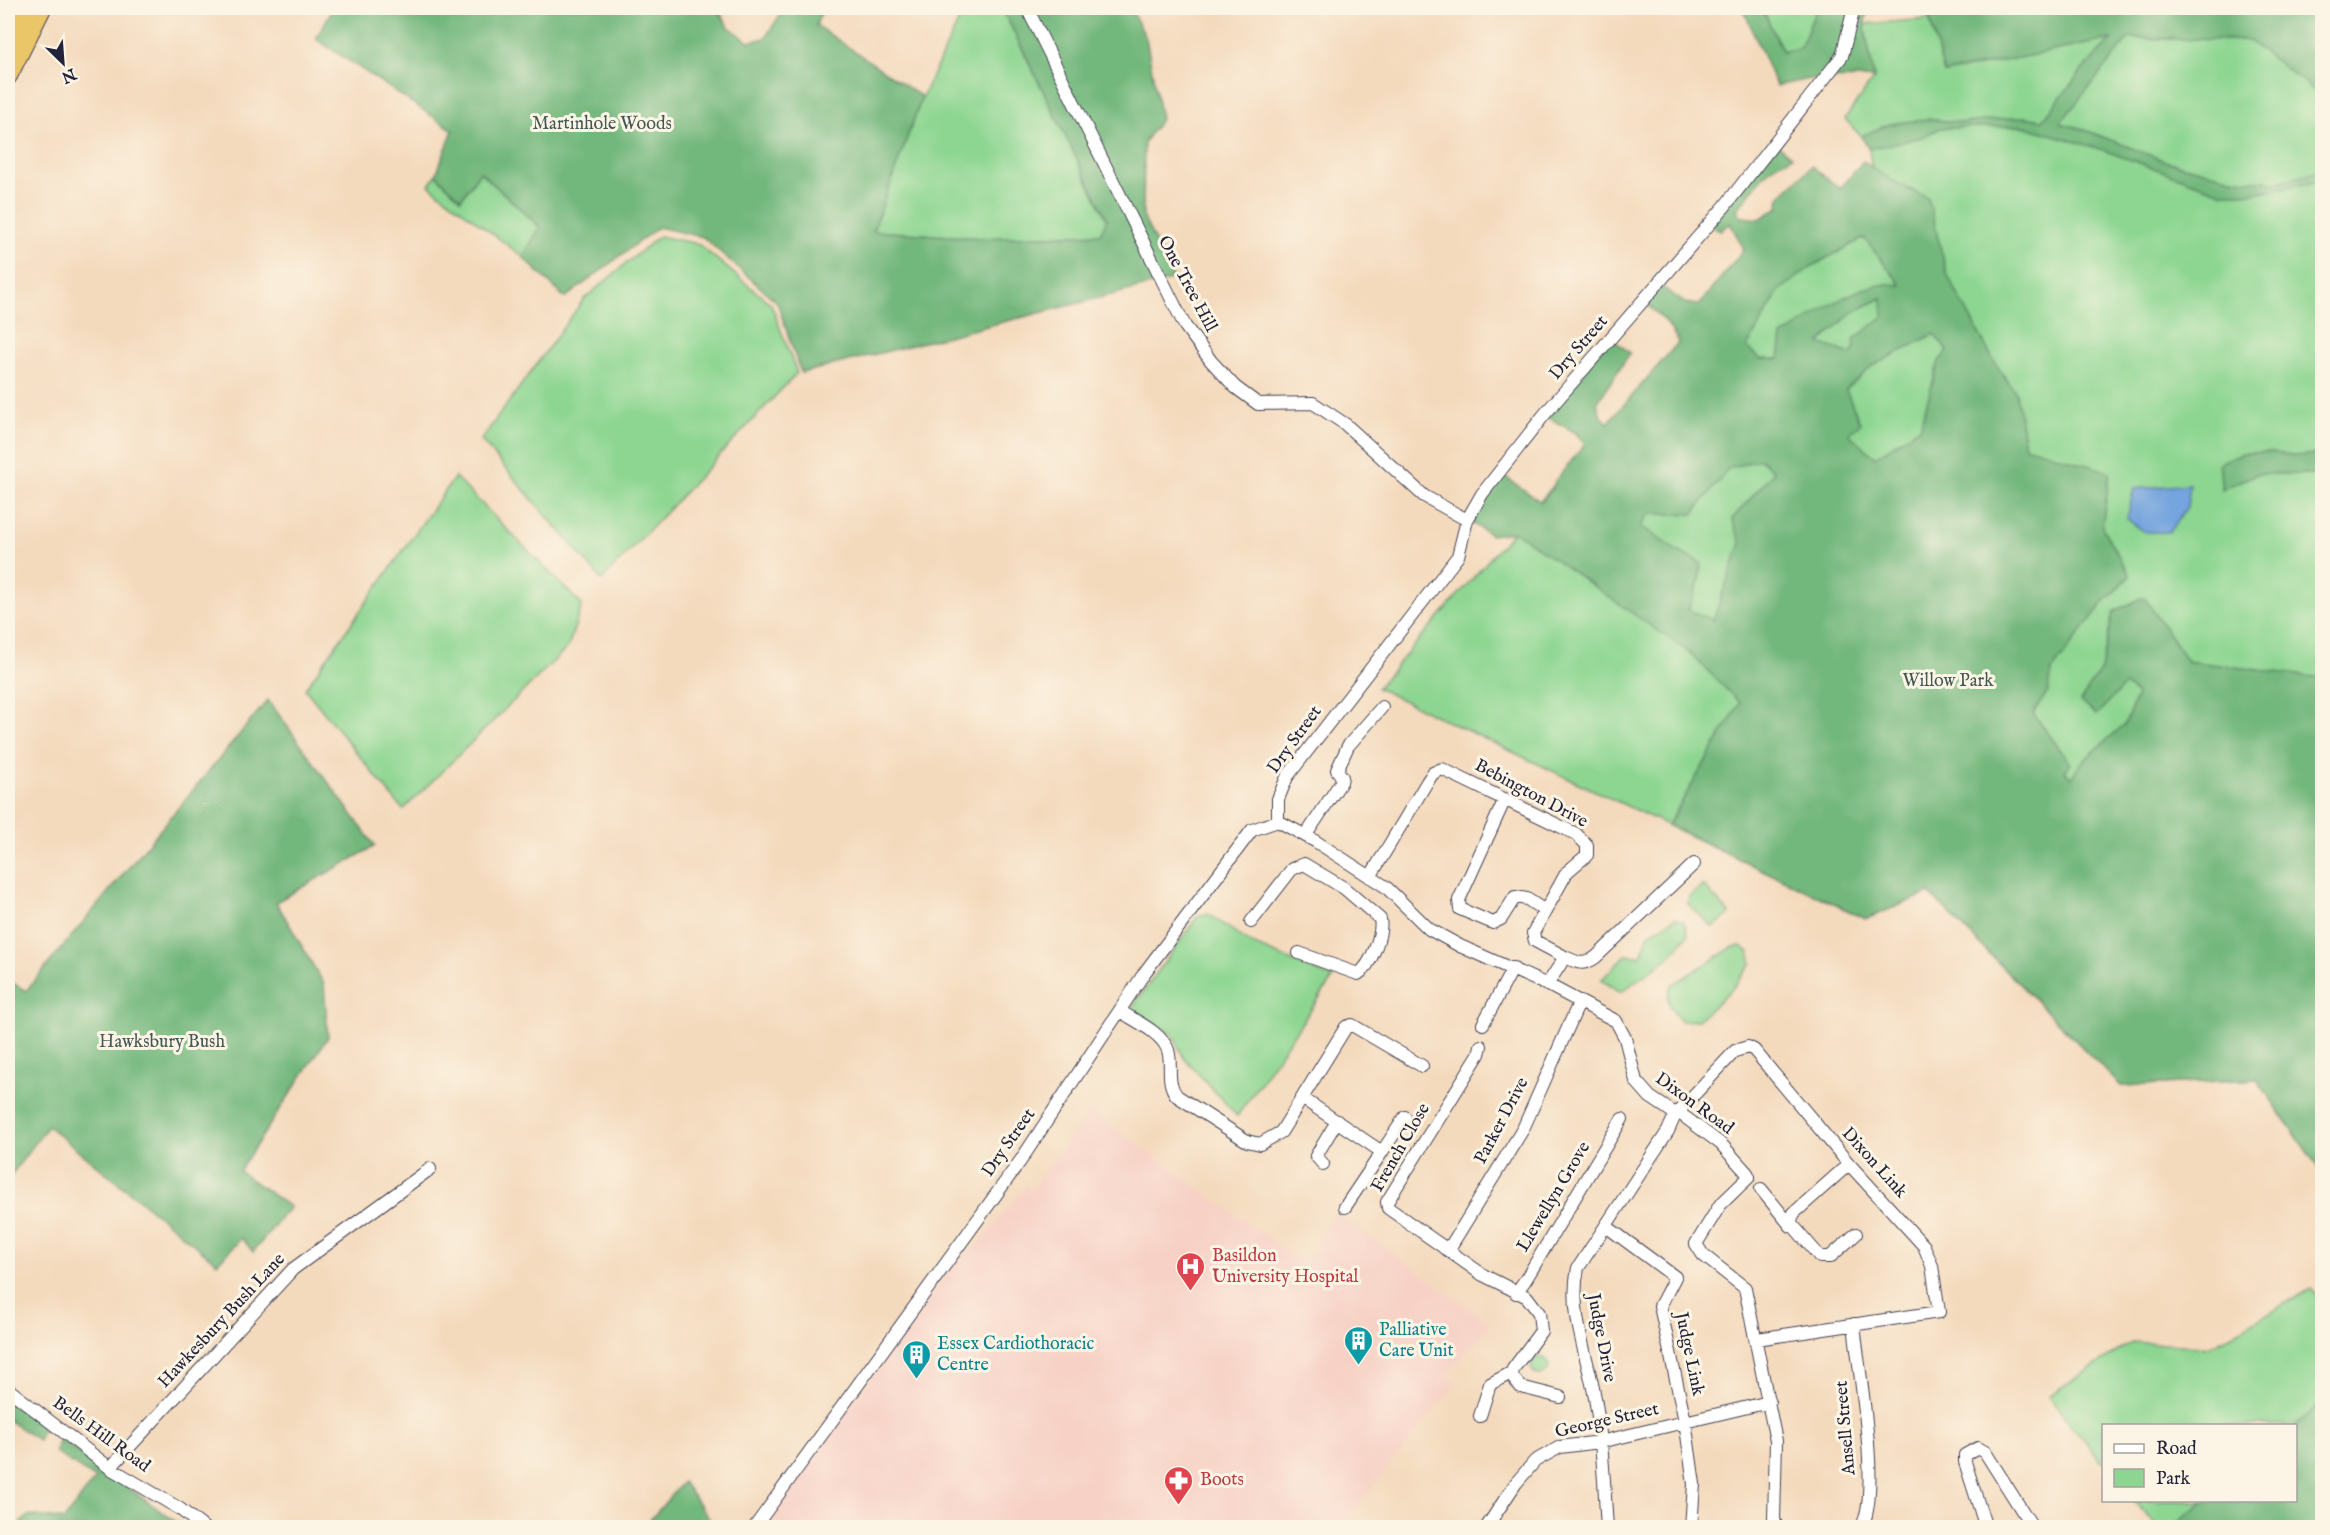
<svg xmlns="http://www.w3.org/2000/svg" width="2330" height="1535" viewBox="0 0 2330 1535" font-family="'IM FELL English',serif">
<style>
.built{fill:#f7d1c6}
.green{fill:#8dd691;stroke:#587c66;stroke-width:1.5}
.forest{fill:#72b77b;stroke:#4a6c5b;stroke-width:1.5;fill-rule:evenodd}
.water{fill:#74a4de;stroke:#4b638c;stroke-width:1.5}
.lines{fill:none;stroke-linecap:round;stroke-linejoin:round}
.minor-casing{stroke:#423e4e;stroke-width:14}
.highway-casing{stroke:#423e4e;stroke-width:20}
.minor{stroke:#fff;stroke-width:12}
.highway{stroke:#ebc669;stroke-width:18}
.labels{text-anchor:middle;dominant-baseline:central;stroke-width:6;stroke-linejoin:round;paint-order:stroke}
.park-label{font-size:18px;fill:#425855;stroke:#fcf5e5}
.street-label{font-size:18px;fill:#22223b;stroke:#fcf5e5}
.health-label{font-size:18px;fill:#be3a42;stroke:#fcf5e5;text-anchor:start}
.culture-label{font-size:18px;fill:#0d838f;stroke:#fcf5e5;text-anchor:start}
</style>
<rect width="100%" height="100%" fill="#fcf5e5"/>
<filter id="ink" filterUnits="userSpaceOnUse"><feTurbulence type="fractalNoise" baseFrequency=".0167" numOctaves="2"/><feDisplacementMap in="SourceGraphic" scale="12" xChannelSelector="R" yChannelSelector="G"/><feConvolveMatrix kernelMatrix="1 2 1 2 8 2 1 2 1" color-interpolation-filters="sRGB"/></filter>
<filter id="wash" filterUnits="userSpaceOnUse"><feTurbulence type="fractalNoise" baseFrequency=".008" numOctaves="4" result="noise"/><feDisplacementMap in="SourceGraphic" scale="24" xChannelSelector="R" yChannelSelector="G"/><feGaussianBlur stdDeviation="1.35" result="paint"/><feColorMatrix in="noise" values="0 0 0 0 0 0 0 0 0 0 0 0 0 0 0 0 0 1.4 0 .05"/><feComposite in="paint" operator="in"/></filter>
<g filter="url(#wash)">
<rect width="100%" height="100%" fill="#f4dabd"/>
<!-- built -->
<path class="built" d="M 1090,1110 L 1303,1263 L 1336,1213 L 1488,1321 L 1488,1329 L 1446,1375 L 1456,1383 L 1340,1527 L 784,1527 L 770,1517 L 965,1249 L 970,1253 L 1025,1187 L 1031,1190 Z"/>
<!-- green -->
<path class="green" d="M 965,8 L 1002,8 L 1107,220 L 1101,234 L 982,238 L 872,231 L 922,97 Z
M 1762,8 L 1817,8 L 1801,47 L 1783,52 Z
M 1930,19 L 1944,73 L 2106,38 L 2248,40 L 2322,96 L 2322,1173 L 2257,1079 L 2121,1086 L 1929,893 L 1866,919 L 1377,688 L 1704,313 L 1846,432 L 1746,348 L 1794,265 L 1872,168 L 1868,144 L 1845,119 L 1874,78 L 1864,24 Z
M 480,171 L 540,227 L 523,257 L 429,185 L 436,175 L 461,199 Z
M 659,236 L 698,244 L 771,304 L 797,373 L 602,580 L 481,440 L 584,299 Z
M 455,477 L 582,605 L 568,647 L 403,810 L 305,689 Z
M 1703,885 L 1730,914 L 1713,927 L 1688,904 L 1689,897 Z
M 1207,913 L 1252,944 L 1333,978 L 1237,1116 L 1184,1058 L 1172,1034 L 1130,1010 L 1198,916 Z
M 1675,918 L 1684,921 L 1688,935 L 1667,959 L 1621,992 L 1601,980 L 1626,955 L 1641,956 L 1649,934 Z
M 1741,946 L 1749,952 L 1752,963 L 1731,990 L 1698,1020 L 1682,1021 C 1670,1010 1664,1001 1672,985 L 1733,947 Z
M 2311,1289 L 2322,1301 L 2322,1403 L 2295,1425 L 2104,1426 L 2103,1464 L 2048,1396 L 2132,1342 L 2209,1347 Z
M1531 1366a9 9 0 1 1 18 0a9 9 0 1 1-18 0Z
M 2134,1501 L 2204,1501 L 2172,1528 L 2157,1527 Z"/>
<!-- forest -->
<path class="forest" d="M 333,8 L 717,8 L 729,27 L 749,42 L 765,38 L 785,8 L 823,8 L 816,25 L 922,97 L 873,231 L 982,238 L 1100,234 L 1107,219 L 1002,8 L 1130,8 L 1146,38 L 1161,119 L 1144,142 L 1143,217 L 1174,279 L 801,373 L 777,302 L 703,237 L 658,227 L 565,298 L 523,257 L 540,227 L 480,172 L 461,199 L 436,175 L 453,130 L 316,39 Z
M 1743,8 L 1762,8 L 1783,52 L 1801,47 L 1817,8 L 1869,8 L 1864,24 L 1874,78 L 1809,79 L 1776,86 Z
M 1927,8 L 2322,8 L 2322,96 L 2248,40 L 2129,38 L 2060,123 L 2080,128 L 2165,161 L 2235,179 L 2278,182 L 2322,170 L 2322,181 L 2254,193 L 2224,193 L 2100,149 L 2023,126 L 1941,128 L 1919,138 L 1869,149 L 1861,136 L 1890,124 L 1928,119 L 1963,123 L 2025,117 L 2043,120 L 2083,69 L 2112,39 L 1944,73 Z
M 1775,143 L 1792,156 C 1786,162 1781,161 1775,165 C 1760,176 1749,196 1737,210 L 1742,217 L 1760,219 L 1779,207 L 1780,196 L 1812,166 L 1840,189 L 1863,161 L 1893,181 L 1928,198 L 1947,274 L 1995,363 L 2016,393 L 2025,446 L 2110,472 L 2102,527 L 2130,576 L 2103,603 L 2052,671 L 2048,692 L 2033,713 L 2071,764 L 2065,771 L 2071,778 L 2082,762 L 2125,724 L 2137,695 L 2125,685 L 2096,715 L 2080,701 L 2101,670 L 2113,612 L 2144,597 L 2187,661 L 2322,678 L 2322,1173 L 2257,1079 L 2121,1086 L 1929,893 L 1866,919 L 1668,825 L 1740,703 L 1690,653 L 1515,532 L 1491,535 L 1467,520 L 1500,473 L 1541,502 L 1553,488 L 1555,481 L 1585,444 L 1576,433 L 1544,415 L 1611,338 L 1630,353 L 1597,403 L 1601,416 L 1608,423 L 1679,342 L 1666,322 L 1643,301 L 1656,283 L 1685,303 L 1699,305 L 1744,249 L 1730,223 L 1721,230 L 1706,225 ZM 1864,238 L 1901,285 C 1857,279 1818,315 1782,336 L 1779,359 L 1760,359 L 1747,347 L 1779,291 L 1812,266 ZM 1882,298 L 1883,317 L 1854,339 L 1855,347 L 1851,354 L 1819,343 L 1853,312 ZM 1934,334 L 1948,351 L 1939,361 L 1920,427 L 1875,457 L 1849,434 L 1860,423 L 1846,390 L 1872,366 ZM 1761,459 L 1774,472 L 1732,519 L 1741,543 L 1713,620 L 1688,610 L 1700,579 L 1701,563 L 1674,549 L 1641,526 L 1649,514 L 1693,514 L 1729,468 Z
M 2271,452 L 2292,456 L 2322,454 L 2322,474 L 2257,474 L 2222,489 L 2219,463 L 2242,453 Z
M 268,700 L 375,846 L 276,902 L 324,984 L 328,1037 L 239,1171 L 290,1207 L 253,1252 L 242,1238 L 217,1263 L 48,1126 L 8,1179 L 8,980 L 26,991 Z
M 8,1402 L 45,1425 L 38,1440 L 8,1420 Z
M 2322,1403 L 2322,1527 L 2172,1527 L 2204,1501 L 2296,1500 L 2295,1425 Z
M 60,1439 L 183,1527 L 14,1528 L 30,1515 L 64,1520 L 95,1479 L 55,1452 Z
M 683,1482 L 715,1527 L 644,1527 Z"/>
<!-- water -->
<path class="water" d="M 2190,484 L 2187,507 L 2169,532 L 2145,532 L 2127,519 L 2134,489 Z"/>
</g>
<g filter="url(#ink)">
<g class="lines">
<defs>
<path id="minor" d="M 1027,8 L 1185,326 L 1211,361 L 1235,387 L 1258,404 L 1313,403 L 1345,424 L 1424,496 L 1467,520
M 1505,799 L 1459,900 L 1460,909 L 1493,923 L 1501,919 L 1515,897 L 1527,899 L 1545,911
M 1278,821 L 1315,841 L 1386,887 L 1429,929 L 1460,946 L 1552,987 L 1616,1021 L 1625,1038 L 1636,1081 L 1650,1097 L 1674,1113 L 1678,1112 L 1721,1144 L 1747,1173 L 1749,1177 L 1720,1205 L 1696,1244 L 1703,1255 L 1745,1288 L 1776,1441 L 1774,1519 L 1777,1528
M 1306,835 L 1341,782 L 1342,777 L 1337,770 L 1348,746 L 1382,707
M 1370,877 L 1427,782 L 1433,773 L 1442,769 L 1576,834 L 1587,845 L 1587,855 L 1567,872 L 1533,933 L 1535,941 L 1565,957 L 1547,985
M 1251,922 L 1292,869 L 1304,864 L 1344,888 L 1380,919 C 1383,934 1371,966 1358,974 L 1299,953
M 1565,957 C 1578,963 1584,966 1596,957 L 1694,864
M 1120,1011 C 1135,1021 1161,1032 1168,1050 C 1173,1067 1165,1081 1177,1096 L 1247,1141 L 1260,1144 L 1281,1132 L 1346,1027 L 1352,1025 L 1422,1066
M 1483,1024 L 1513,968
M 1481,1046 L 1479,1054 L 1387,1202 L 1388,1208 L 1483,1275 L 1527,1297 L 1539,1313 L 1541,1331 L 1513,1369 L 1512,1377 L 1521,1387 L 1560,1397
M 1302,1098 L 1382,1152 L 1345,1207
M 1678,1112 L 1735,1051 L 1748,1047 L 1754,1050 L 1849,1164 L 1924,1246 L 1932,1266 L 1939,1312 L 1757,1339
M 1382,1152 L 1405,1117
M 1323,1164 L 1316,1156 L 1337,1121
M 1849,1164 L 1794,1213 L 1790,1222 L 1820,1257 L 1830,1257 L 1856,1234
M 1761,1189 L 1791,1226
M 1606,1226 L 1675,1277 L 1660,1306 L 1685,1421 L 1694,1484 L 1691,1528
M 1444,1248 L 1452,1244 L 1523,1129 L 1579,1003
M 1516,1293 L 1526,1279 L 1622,1119
M 1854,1324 C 1858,1369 1882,1493 1861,1528
M 8,1389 L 110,1468 L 180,1509 L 204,1528
M 1480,1416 L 1490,1384 L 1511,1373
M 110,1468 L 293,1269 L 430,1169
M 754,1528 L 1021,1160 L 1145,972 L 1252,830 L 1278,821 L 1278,799 L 1287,777 L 1458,556 L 1467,520 L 1482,494 L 1544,415 L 1725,206 L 1842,56 L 1854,8
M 1486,1528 L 1516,1483 L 1535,1461 L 1560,1447 L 1600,1442 L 1769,1402
M 1607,1528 C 1604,1486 1603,1444 1596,1404 C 1589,1358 1568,1314 1578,1268 L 1668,1131 L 1676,1113
M 1986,1528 L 1965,1462 L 1965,1455 L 1978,1448 L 1985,1452 L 2033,1528"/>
<path id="highway" d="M 8,38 L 23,8
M 8,76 L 42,8"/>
</defs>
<!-- minor casing -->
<use href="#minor" class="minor-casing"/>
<!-- highway casing -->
<use href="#highway" class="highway-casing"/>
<!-- minor -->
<use href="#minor" class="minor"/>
<!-- highway -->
<use href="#highway" class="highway"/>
</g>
</g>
<!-- icons -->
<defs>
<symbol id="hospital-pin" viewBox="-11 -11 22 30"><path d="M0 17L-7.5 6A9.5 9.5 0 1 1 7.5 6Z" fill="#e0444e" stroke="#fcf5e5"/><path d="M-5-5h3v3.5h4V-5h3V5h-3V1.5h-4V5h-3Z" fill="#fff"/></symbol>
<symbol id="building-pin" viewBox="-11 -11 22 30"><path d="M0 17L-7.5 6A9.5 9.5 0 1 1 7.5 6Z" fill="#0f9aa8" stroke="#fcf5e5"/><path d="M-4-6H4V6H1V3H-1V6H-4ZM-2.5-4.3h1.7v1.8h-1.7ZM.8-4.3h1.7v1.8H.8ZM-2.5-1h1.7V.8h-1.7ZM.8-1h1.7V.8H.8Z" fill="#fff"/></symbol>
<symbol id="pharmacy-pin" viewBox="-11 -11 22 30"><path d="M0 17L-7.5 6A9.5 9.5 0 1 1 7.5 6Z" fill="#e0444e" stroke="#fcf5e5"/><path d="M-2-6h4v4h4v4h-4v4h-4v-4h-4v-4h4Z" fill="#fff"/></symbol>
</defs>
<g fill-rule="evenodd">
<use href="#hospital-pin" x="1174" y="1250" width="33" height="45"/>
<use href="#building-pin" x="1342" y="1324" width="33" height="45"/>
<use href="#building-pin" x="900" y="1338" width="33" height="45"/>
<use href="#pharmacy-pin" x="1162" y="1464" width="33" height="45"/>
</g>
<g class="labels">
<!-- park labels -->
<g class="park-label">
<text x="602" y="124">Martinhole Woods</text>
<text x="1948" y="681">Willow Park</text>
<text x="162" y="1042">Hawksbury Bush</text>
</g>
<!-- street labels -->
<g class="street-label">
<text transform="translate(1187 284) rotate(62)">One Tree Hill</text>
<text transform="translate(1579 348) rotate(-49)">Dry Street</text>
<text transform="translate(1295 740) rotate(-54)">Dry Street</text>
<text transform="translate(1531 794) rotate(28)">Bebington Drive</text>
<text transform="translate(1694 1104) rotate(36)">Dixon Road</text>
<text transform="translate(1502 1121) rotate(-62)">Parker Drive</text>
<text transform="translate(1009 1143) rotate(-55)">Dry Street</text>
<text transform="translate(1401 1148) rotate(-60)">French Close</text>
<text transform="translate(1874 1163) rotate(48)">Dixon Link</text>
<text transform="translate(1554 1197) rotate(-59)">Llewellyn Grove</text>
<text transform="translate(222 1321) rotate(-47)">Hawkesbury Bush Lane</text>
<text transform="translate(1601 1338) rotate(79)">Judge Drive</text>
<text transform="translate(1689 1354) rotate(78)">Judge Link</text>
<text transform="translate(1607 1421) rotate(-13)">George Street</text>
<text transform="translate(1846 1428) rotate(-95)">Ansell Street</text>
<text transform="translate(101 1435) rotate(36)">Bells Hill Road</text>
</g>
<!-- health labels -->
<g class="health-label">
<text x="1212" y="1256">Basildon<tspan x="1212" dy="21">University Hospital</tspan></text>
<text x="1200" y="1480">Boots</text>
</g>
<!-- culture labels -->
<g class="culture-label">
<text x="1379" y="1330">Palliative<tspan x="1379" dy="21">Care Unit</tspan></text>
<text x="937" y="1344">Essex Cardiothoracic<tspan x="937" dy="21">Centre</tspan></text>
</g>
</g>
<!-- margin -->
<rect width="2330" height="1535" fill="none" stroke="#fcf5e5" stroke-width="30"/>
<!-- legend -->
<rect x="2102" y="1424" width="195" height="78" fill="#fcf5e5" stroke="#a5a1a1" stroke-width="1.5"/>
<rect x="2114" y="1444" width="30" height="9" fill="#ffffff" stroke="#a5a1a1" stroke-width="1.5"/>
<text x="2156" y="1454" font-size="18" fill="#22223b">Road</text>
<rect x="2114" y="1469" width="30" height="18" fill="#8dd691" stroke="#a5a1a1" stroke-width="1.5"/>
<text x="2156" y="1484" font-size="18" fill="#22223b">Park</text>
<!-- north arrow -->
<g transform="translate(63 63) rotate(155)" stroke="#fcf5e5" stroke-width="4.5" paint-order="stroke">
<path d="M0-4.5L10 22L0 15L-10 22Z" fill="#22223b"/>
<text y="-9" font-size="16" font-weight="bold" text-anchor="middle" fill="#22223b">N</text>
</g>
</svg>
